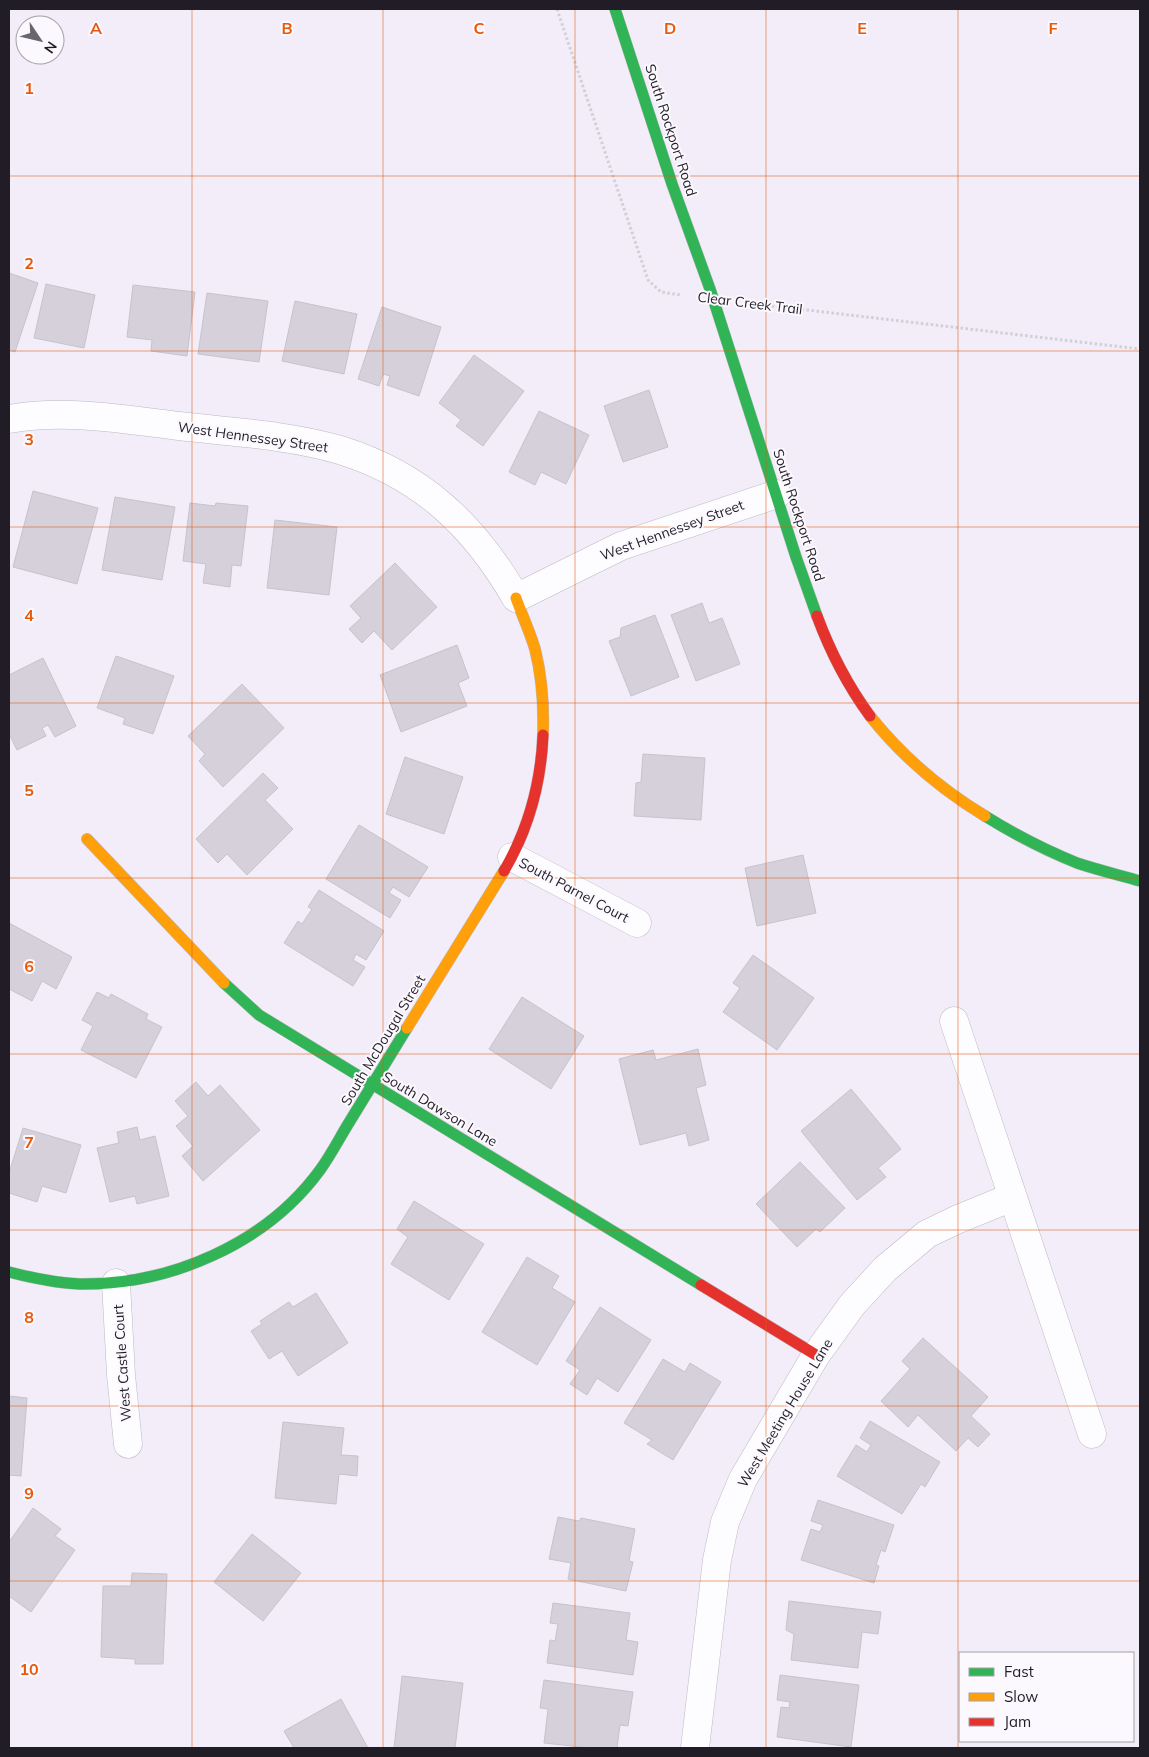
<svg xmlns="http://www.w3.org/2000/svg" width="1149" height="1757" viewBox="0 0 1149 1757" font-family="Mulish,sans-serif">
<style>
.building{fill:#d5d0da;stroke:#c7c3cc}
.lines{fill:none;stroke-linecap:round;stroke-linejoin:round}
.street-casing{stroke:#beb9c3;stroke-width:29}
.fast-casing{stroke:#beb9c3;stroke-width:12}
.slow-casing{stroke:#beb9c3;stroke-width:12}
.jam-casing{stroke:#beb9c3;stroke-width:12}
.path{stroke:#d2d0d5;stroke-width:3;stroke-dasharray:2.5 2.5;stroke-linecap:butt}
.street{stroke:#fdfcfe;stroke-width:28}
.fast{stroke:#30b455;stroke-width:11}
.slow{stroke:#ff9f0a;stroke-width:11}
.jam{stroke:#e5322d;stroke-width:11}
.grid{fill:none;stroke:#e8590c;stroke-width:1;stroke-opacity:0.55}
.labels{text-anchor:middle;dominant-baseline:central;stroke-width:4;stroke-linejoin:round;paint-order:stroke}
.street-label{font-size:14px;fill:#211d26;stroke:#fbf8fe}
.grid-label{font-size:16px;text-anchor:middle;font-weight:bold;fill:#e8590c;stroke:#fbf8fe;stroke-width:4;stroke-linejoin:round;paint-order:stroke}
</style>
<rect width="100%" height="100%" fill="#f2edf8"/>
<!-- building -->
<path class="building" d="M 9,273 L 38,283 L 15,352 L 9,350 Z
M 46,284 L 95,295 L 84,348 L 34,338 Z
M 133,285 L 195,292 L 187,356 L 151,351 L 152,340 L 127,337 Z
M 207,293 L 268,301 L 259,362 L 198,354 Z
M 295,301 L 357,314 L 344,374 L 282,361 Z
M 382,307 L 441,327 L 419,396 L 387,385 L 390,376 L 383,374 L 379,386 L 358,379 Z
M 474,355 L 524,391 L 483,446 L 456,426 L 461,420 L 439,403 Z
M 649,390 L 668,447 L 623,462 L 604,406 Z
M 539,411 L 589,435 L 566,484 L 541,472 L 535,485 L 509,472 Z
M 33,491 L 98,508 L 77,584 L 13,567 Z
M 115,497 L 175,507 L 162,580 L 102,570 Z
M 190,503 L 215,506 L 216,503 L 248,506 L 241,566 L 232,565 L 230,587 L 203,583 L 206,564 L 183,561 Z
M 275,520 L 337,527 L 329,595 L 267,588 Z
M 395,563 L 437,607 L 392,650 L 374,631 L 362,643 L 349,629 L 361,618 L 350,606 Z
M 702,603 L 709,623 L 722,618 L 740,664 L 696,681 L 671,615 Z
M 655,615 L 679,677 L 631,696 L 609,641 L 620,637 L 621,628 Z
M 457,645 L 469,678 L 458,683 L 467,706 L 401,732 L 380,675 Z
M 116,656 L 174,676 L 153,734 L 123,724 L 125,718 L 97,708 Z
M 43,658 L 76,726 L 55,737 L 48,725 L 42,728 L 46,736 L 17,750 L 9,734 L 9,675 Z
M 242,684 L 284,728 L 223,787 L 199,761 L 205,754 L 188,736 Z
M 643,754 L 705,758 L 701,820 L 634,816 L 636,783 L 641,782 Z
M 405,757 L 463,777 L 444,834 L 386,814 Z
M 263,773 L 278,788 L 265,800 L 293,829 L 247,875 L 227,854 L 218,863 L 196,839 Z
M 359,825 L 428,867 L 409,897 L 393,887 L 389,893 L 401,900 L 390,918 L 326,879 Z
M 803,855 L 816,913 L 757,926 L 745,868 Z
M 319,890 L 384,931 L 366,960 L 356,954 L 353,960 L 365,967 L 353,986 L 284,943 L 298,921 L 302,924 L 312,909 L 308,907 Z
M 9,923 L 72,957 L 56,989 L 42,981 L 32,1001 L 9,989 Z
M 753,955 L 814,998 L 777,1050 L 723,1012 L 740,988 L 733,983 Z
M 97,992 L 109,998 L 111,994 L 148,1014 L 146,1019 L 162,1027 L 136,1078 L 81,1050 L 93,1026 L 82,1020 Z
M 522,997 L 584,1036 L 551,1089 L 489,1049 Z
M 698,1049 L 706,1085 L 696,1088 L 709,1140 L 689,1146 L 686,1133 L 640,1145 L 619,1059 L 653,1050 L 656,1060 Z
M 196,1082 L 208,1096 L 220,1085 L 260,1130 L 203,1181 L 182,1156 L 193,1146 L 176,1126 L 188,1116 L 175,1101 Z
M 851,1089 L 901,1149 L 878,1168 L 886,1177 L 857,1200 L 801,1131 Z
M 137,1127 L 140,1140 L 155,1136 L 169,1196 L 137,1204 L 135,1196 L 110,1202 L 97,1148 L 119,1143 L 117,1132 Z
M 23,1128 L 81,1145 L 66,1193 L 42,1186 L 37,1202 L 9,1193 L 9,1173 Z
M 800,1162 L 845,1208 L 820,1232 L 816,1229 L 797,1247 L 756,1204 Z
M 414,1201 L 484,1244 L 449,1300 L 391,1264 L 408,1237 L 397,1229 Z
M 527,1257 L 559,1276 L 552,1288 L 575,1302 L 537,1365 L 482,1332 Z
M 316,1293 L 348,1343 L 298,1376 L 282,1351 L 269,1359 L 251,1331 L 262,1324 L 260,1321 L 289,1302 L 293,1307 Z
M 600,1307 L 651,1340 L 618,1392 L 597,1378 L 587,1395 L 570,1384 L 580,1370 L 566,1361 Z
M 923,1338 L 988,1397 L 971,1416 L 990,1434 L 978,1447 L 968,1438 L 956,1451 L 918,1415 L 908,1427 L 881,1401 L 910,1369 L 902,1361 Z
M 663,1359 L 685,1372 L 690,1363 L 721,1382 L 673,1460 L 647,1444 L 652,1440 L 624,1423 Z
M 9,1396 L 27,1398 L 21,1476 L 9,1475 Z
M 870,1421 L 940,1462 L 925,1487 L 921,1484 L 902,1514 L 837,1476 L 856,1445 L 867,1452 L 871,1445 L 860,1438 Z
M 283,1422 L 344,1428 L 341,1455 L 358,1456 L 357,1476 L 339,1474 L 336,1504 L 275,1498 Z
M 818,1500 L 894,1525 L 885,1552 L 881,1550 L 876,1565 L 879,1566 L 874,1583 L 801,1560 L 811,1529 L 820,1532 L 823,1525 L 811,1521 Z
M 33,1508 L 61,1529 L 55,1536 L 75,1550 L 31,1612 L 9,1596 L 9,1542 Z
M 558,1517 L 579,1521 L 581,1518 L 635,1529 L 629,1561 L 633,1562 L 626,1591 L 568,1579 L 571,1563 L 549,1559 Z
M 252,1534 L 301,1573 L 263,1621 L 214,1582 Z
M 132,1573 L 167,1574 L 163,1664 L 135,1664 L 135,1659 L 101,1657 L 103,1586 L 131,1586 Z
M 789,1601 L 881,1612 L 878,1634 L 862,1632 L 858,1668 L 791,1660 L 794,1634 L 786,1630 Z
M 553,1603 L 630,1613 L 626,1640 L 638,1642 L 633,1675 L 547,1663 L 550,1640 L 555,1641 L 558,1624 L 550,1623 Z
M 780,1675 L 859,1685 L 851,1747 L 777,1737 L 781,1707 L 789,1708 L 790,1702 L 777,1700 Z
M 402,1676 L 463,1683 L 455,1748 L 394,1748 Z
M 544,1680 L 633,1692 L 628,1726 L 620,1725 L 617,1748 L 590,1748 L 544,1743 L 548,1709 L 540,1708 Z
M 341,1699 L 368,1748 L 294,1748 L 284,1731 Z"/>
<g class="lines">
<defs>
<path id="street" d="M 9,419 C 65,409 123,419 179,426 C 231,432 289,435 340,450 C 421,475 474,525 516,598 L 621,546 L 777,494
M 512,857 L 637,923
M 954,1021 L 1092,1434
M 116,1283 L 121,1375 L 128,1444
M 695,1748 L 717,1560 L 725,1522 L 743,1479 L 816,1355 L 852,1305 L 885,1269 L 927,1234 L 956,1220 L 1012,1197"/>
<path id="fast" d="M 615,9 L 672,184 L 710,289 L 796,557 L 817,616
M 985,816 C 1014,834 1045,850 1077,863 C 1098,870 1119,875 1140,881
M 224,983 L 259,1015 L 701,1285
M 9,1272 C 32,1278 55,1283 80,1284 C 170,1285 266,1244 320,1170 C 331,1155 340,1137 350,1121 C 369,1090 388,1059 407,1028"/>
<path id="slow" d="M 516,598 C 522,615 530,632 535,649 C 542,677 544,707 543,735
M 870,716 C 901,755 942,790 985,816
M 87,839 L 224,983
M 407,1028 L 504,871"/>
<path id="jam" d="M 817,616 C 830,651 848,686 870,716
M 504,871 C 528,830 541,782 543,735
M 701,1285 L 816,1355"/>
</defs>
<!-- street casing -->
<use href="#street" class="street-casing"/>
<!-- fast casing -->
<use href="#fast" class="fast-casing"/>
<!-- slow casing -->
<use href="#slow" class="slow-casing"/>
<!-- jam casing -->
<use href="#jam" class="jam-casing"/>
<!-- path -->
<path class="path" d="M 557,9 L 648,280 L 661,292 L 681,295
M 747,303 L 1140,349"/>
<!-- street -->
<use href="#street" class="street"/>
<!-- fast -->
<use href="#fast" class="fast"/>
<!-- slow -->
<use href="#slow" class="slow"/>
<!-- jam -->
<use href="#jam" class="jam"/>
</g>
<!-- grid -->
<path class="grid" d="M 192,9 L 192,1748M 383,9 L 383,1748M 575,9 L 575,1748M 766,9 L 766,1748M 958,9 L 958,1748M 9,176 L 1140,176M 9,351 L 1140,351M 9,527 L 1140,527M 9,703 L 1140,703M 9,878 L 1140,878M 9,1054 L 1140,1054M 9,1230 L 1140,1230M 9,1406 L 1140,1406M 9,1581 L 1140,1581"/>
<g class="labels">
<!-- street labels -->
<g class="street-label">
<text transform="translate(671 130) rotate(72)">South Rockport Road</text>
<text transform="translate(750 303) rotate(7)">Clear Creek Trail</text>
<text transform="translate(253 437) rotate(8)">West Hennessey Street</text>
<text transform="translate(799 515) rotate(72)">South Rockport Road</text>
<text transform="translate(672 530) rotate(-20)">West Hennessey Street</text>
<text transform="translate(574 890) rotate(28)">South Parnel Court</text>
<text transform="translate(383 1040) rotate(-59)">South McDougal Street</text>
<text transform="translate(440 1109) rotate(31)">South Dawson Lane</text>
<text transform="translate(122 1363) rotate(-94)">West Castle Court</text>
<text transform="translate(785 1413) rotate(-59)">West Meeting House Lane</text>
</g>
</g>
<g class="grid-label">
<text x="96" y="34">A</text>
<text x="287" y="34">B</text>
<text x="479" y="34">C</text>
<text x="670" y="34">D</text>
<text x="862" y="34">E</text>
<text x="1053" y="34">F</text>
<text x="29" y="94">1</text>
<text x="29" y="269">2</text>
<text x="29" y="445">3</text>
<text x="29" y="621">4</text>
<text x="29" y="796">5</text>
<text x="29" y="972">6</text>
<text x="29" y="1148">7</text>
<text x="29" y="1323">8</text>
<text x="29" y="1499">9</text>
<text x="29" y="1675">10</text>
</g>
<!-- border -->
<rect width="1149" height="1757" fill="none" stroke="#211d26" stroke-width="20"/>
<!-- legend -->
<rect x="959" y="1652" width="175" height="90" fill="#fbf8fe" stroke="#a4a0a8"/>
<rect x="969" y="1668" width="25" height="8" fill="#30b455" stroke="#a4a0a8"/>
<text x="1004" y="1677" font-size="15" fill="#211d26">Fast</text>
<rect x="969" y="1693" width="25" height="8" fill="#ff9f0a" stroke="#a4a0a8"/>
<text x="1004" y="1702" font-size="15" fill="#211d26">Slow</text>
<rect x="969" y="1718" width="25" height="8" fill="#e5322d" stroke="#a4a0a8"/>
<text x="1004" y="1727" font-size="15" fill="#211d26">Jam</text>
<!-- north arrow -->
<g transform="translate(40 40) rotate(125)"><circle r="24" fill="#fbf8fe" stroke="#a4a0a8"/>
<path d="M0-4L9 19L0 12L-9 19Z" fill="#6a6670"/>
<text y="-8" font-size="14" font-weight="bold" text-anchor="middle" fill="#211d26">N</text>
</g>
</svg>
